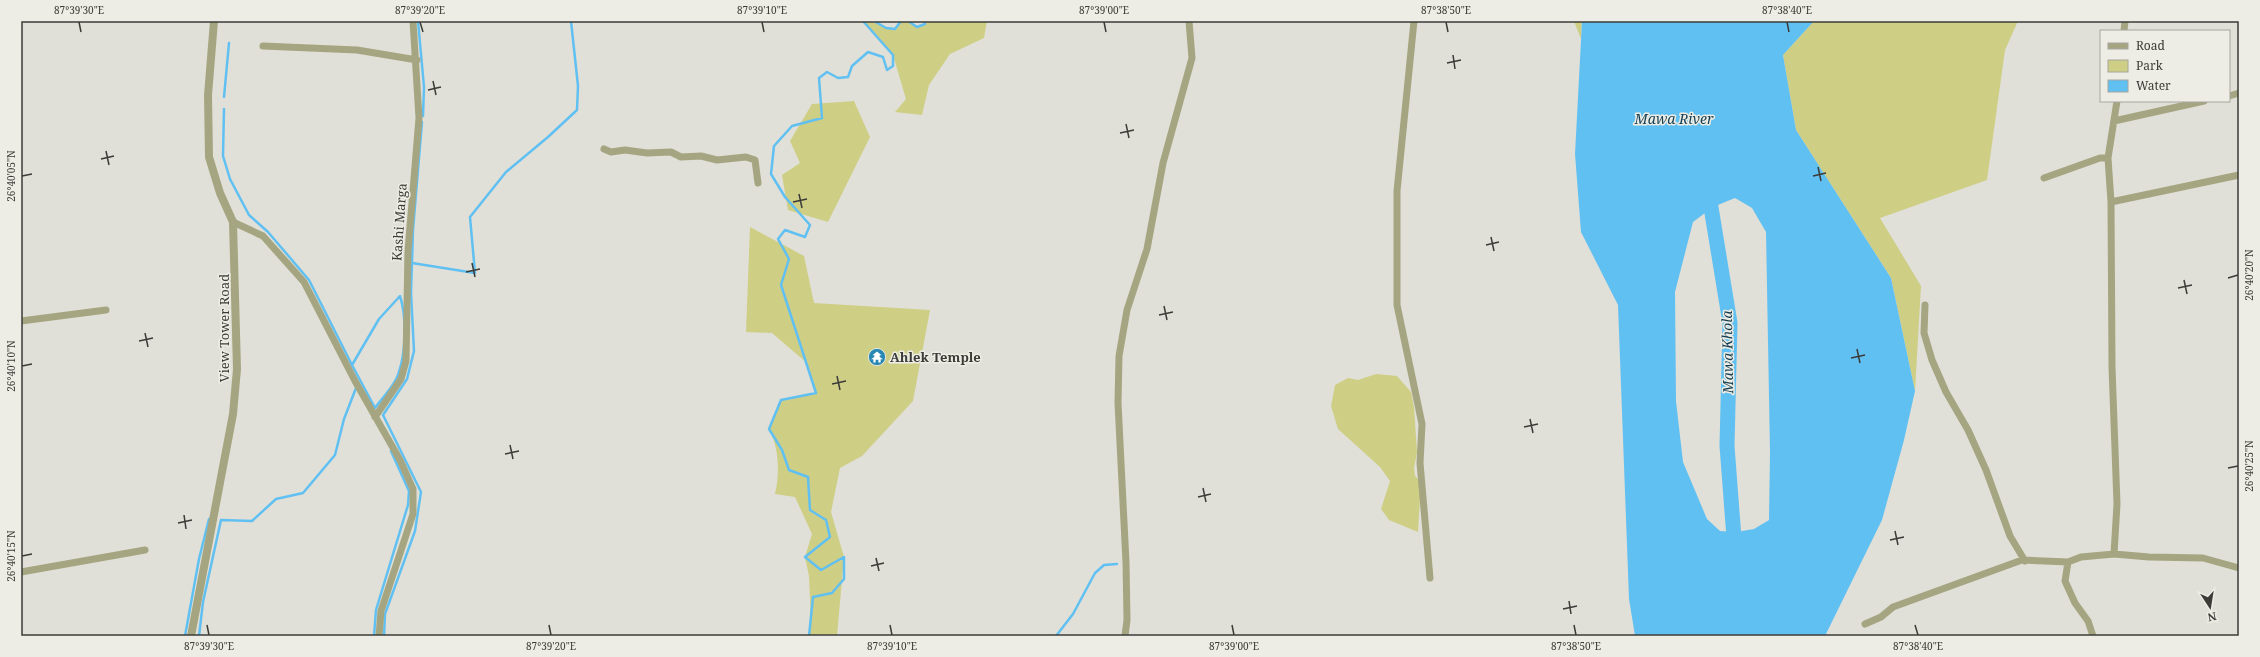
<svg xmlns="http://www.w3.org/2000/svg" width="2260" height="657" viewBox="0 0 2260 657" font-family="'Noto Serif',serif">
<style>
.green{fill:#cece85}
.water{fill:#61c0f2;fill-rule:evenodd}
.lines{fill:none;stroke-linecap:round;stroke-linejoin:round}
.stream{stroke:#61c0f2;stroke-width:2.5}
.river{stroke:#61c0f2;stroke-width:15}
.minor{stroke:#a5a681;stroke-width:7}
.tertiary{stroke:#a5a681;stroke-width:8}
.ticks{fill:none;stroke:#3b3b38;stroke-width:1.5}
.labels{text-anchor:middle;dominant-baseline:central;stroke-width:3;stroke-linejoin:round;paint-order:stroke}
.street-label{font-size:13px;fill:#3b3b38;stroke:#edede5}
.poi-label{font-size:13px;font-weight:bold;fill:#3b3b38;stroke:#edede5;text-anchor:start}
.water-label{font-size:14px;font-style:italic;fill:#153e53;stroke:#edede5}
.neatline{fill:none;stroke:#3b3b38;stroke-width:1.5}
.ticks-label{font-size:10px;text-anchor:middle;fill:#3b3b38}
</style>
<rect width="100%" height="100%" fill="#e0e0d8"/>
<!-- green -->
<path class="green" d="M 863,21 C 875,21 883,28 895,28 L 901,21 L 910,21 L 917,27 L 925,24 L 924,21 L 987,21 L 984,38 L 950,54 L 929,85 L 922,115 L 895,112 L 906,99 L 893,55 Z
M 1574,21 L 1582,21 L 1581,39 Z
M 1814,21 L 2018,21 L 2005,50 L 1987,180 L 1880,218 L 1921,286 L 1915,391 L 1891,278 L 1796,130 L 1783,55 Z
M 854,101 L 870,137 L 828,222 L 788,210 L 782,175 L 800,163 L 790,141 L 812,104 Z
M 750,227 L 804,256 L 814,303 L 930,310 L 913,401 L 862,456 L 840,468 L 831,512 L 844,557 L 837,636 L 808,636 L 811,624 L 809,576 L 805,557 L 812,534 L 795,497 L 775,494 C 780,474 779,447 769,429 L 781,400 L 816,393 L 807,363 L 772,333 L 746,332 Z
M 1376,374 L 1397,376 L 1411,392 L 1414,407 L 1417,452 L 1414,468 L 1415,476 L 1421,482 L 1418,532 L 1389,520 L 1381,509 L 1390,481 L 1380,467 L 1338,429 L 1331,406 L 1335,385 L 1348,378 L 1358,380 Z"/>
<!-- water -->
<path class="water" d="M 1582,21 L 1814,21 L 1783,55 L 1796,130 L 1891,278 L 1915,391 L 1904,440 L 1882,520 L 1825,636 L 1635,636 L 1629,599 L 1618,305 L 1581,232 L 1575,154 ZM 1735,198 L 1752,208 L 1766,232 L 1770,452 L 1769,520 L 1754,529 L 1736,532 L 1720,531 L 1707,519 L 1683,462 L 1676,401 L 1675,292 L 1693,222 L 1713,207 Z"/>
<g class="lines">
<!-- stream -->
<path class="stream" d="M 418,21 L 424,87 L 423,116
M 874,21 L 886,28 L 895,29 L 901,21
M 908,21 L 917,27 L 925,24 L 924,21
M 224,97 L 229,43
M 224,109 L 223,156 L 230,179 L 249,215 L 268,232 L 309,280 L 352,365
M 412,263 L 475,273 L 470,217 L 506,172 L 548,137 L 577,110 L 578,86 L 571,21
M 400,296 C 407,318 406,353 398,375 C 394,387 382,398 375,408 L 352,365 L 379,319 Z
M 185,636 L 199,559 L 209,519
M 199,636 L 203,602 L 221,520 L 252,521 L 276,499 L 303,493 L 335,455 L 344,419 L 356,388
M 374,636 L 376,610 L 408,505 L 409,491 L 391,451
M 384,636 L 385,614 L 415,531 L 421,492 L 383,415 L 407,379 L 414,351 L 411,293 L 413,230 L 422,122
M 809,636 L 813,597 L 832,593 L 844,579 L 844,557 L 821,570 L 805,557 L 830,537 L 826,520 L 810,510 L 808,477 L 789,470 L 782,450 L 769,429 L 781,400 L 816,393 L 781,285 L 789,259 L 778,239 L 785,230 L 805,237 L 810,225 L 785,197 L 771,174 L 774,146 L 792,126 L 822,118 L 819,78 L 827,72 L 838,78 L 848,77 L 852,66 L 868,52 L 883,57 L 887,70 L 893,66 L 893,55 L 863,21
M 1056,636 L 1073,614 L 1095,573 L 1104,565 L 1117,564"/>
<!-- river -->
<path class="river" d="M 1708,189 L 1730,323 L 1727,446 L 1735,551"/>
<!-- minor -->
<path class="minor" d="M 1414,21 L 1397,191 L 1397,305 L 1422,424 L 1420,463 L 1430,578
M 2124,31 L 2125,21
M 263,46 L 357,50 L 417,60
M 2229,96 L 2239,93
M 2114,121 L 2204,101
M 604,149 L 611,152 L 625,150 L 647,153 L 671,152 L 681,157 L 701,156 L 717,160 L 746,157 L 755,160 L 758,183
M 2044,178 L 2100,158 L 2108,158
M 2111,202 L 2239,175
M 233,222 L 263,236 L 304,282 L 355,381 L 400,460 L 413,489 L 413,514 L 381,611 L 379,636
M 1925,305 L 1924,333 L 1932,360 L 1946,392 L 1968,430 L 1986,470 L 2010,536 L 2025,561
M 21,321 L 106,310
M 375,417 L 401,379 L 406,361 L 408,251 L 419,118 L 413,21
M 2114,554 L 2117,504 L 2112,367 L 2111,202 L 2108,158 L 2117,101
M 21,572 L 145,550
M 1865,624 L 1881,617 L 1893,607 L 2022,560 L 2068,562
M 1125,636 L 1127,620 L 1126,562 L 1118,403 L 1119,356 L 1127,310 L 1147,249 L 1163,163 L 1192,58 L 1189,21
M 2093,636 L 2088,621 L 2075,603 L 2065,581 L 2068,562 L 2081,557 L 2114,554 L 2149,557 L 2203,558 L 2239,568"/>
<!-- tertiary -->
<path class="tertiary" d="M 191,636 L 233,414 L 237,369 L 233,222 L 220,193 L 209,157 L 208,95 L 214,21"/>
</g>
<!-- ticks -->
<path class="ticks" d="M 79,22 L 81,32M 420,22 L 423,32M 762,22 L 764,32M 1104,22 L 1106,32M 1446,22 L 1448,32M 1787,22 L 1789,32M 1453,55 L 1455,69M 1447,63 L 1461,60M 433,81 L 436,95M 428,90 L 441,87M 1126,124 L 1129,138M 1120,133 L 1134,130M 106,151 L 109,165M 101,159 L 114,156M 1818,167 L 1821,181M 22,176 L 32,174M 1813,176 L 1826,173M 799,194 L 802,208M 793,202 L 807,199M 1491,237 L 1494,251M 1486,245 L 1499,242M 472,263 L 475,277M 466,272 L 480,269M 2228,278 L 2238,275M 2184,280 L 2187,294M 2178,288 L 2192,285M 1164,306 L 1167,320M 1159,315 L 1173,312M 145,333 L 148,347M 139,341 L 153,338M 1857,349 L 1860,363M 1851,358 L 1865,355M 22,366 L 32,364M 837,376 L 840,390M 832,384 L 846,381M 1530,419 L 1533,433M 1524,427 L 1538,424M 510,445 L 513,459M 505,454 L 519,451M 2228,468 L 2238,466M 1203,488 L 1206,502M 1198,497 L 1211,494M 184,515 L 186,529M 178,523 L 192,520M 1895,531 L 1898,545M 1890,540 L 1904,537M 22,556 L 32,554M 876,558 L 879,571M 871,566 L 884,563M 1569,601 L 1571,614M 1563,609 L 1577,606M 207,625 L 209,635M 549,625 L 551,635M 890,625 L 892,635M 1232,625 L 1234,635M 1574,625 L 1576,635M 1915,625 L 1918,635"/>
<!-- icons -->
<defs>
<symbol id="temple-disc" viewBox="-11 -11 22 22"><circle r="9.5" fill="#2987b3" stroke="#edede5"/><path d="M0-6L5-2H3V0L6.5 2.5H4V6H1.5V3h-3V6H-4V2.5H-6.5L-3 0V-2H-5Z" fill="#fff"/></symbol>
</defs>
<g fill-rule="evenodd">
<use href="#temple-disc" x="867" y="347" width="20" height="20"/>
</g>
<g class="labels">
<!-- street labels -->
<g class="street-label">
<text transform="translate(399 222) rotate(-86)">Kashi Marga</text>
<text transform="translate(224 328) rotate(-90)">View Tower Road</text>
</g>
<!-- poi labels -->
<g class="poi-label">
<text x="890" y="357">Ahlek Temple</text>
</g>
<!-- water labels -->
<g class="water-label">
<text x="1674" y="118">Mawa River</text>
<text transform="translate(1727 352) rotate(-91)">Mawa Khola</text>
</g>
</g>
<!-- border -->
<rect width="2260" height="657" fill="none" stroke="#edede5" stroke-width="44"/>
<!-- legend -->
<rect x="2100" y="30" width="130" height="72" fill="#edede5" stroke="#a6a6a0"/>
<rect x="2108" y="43" width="20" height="6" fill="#a5a681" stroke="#a6a6a0"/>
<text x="2136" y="50" font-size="12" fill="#3b3b38">Road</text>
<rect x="2108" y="60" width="20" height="12" fill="#cece85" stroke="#a6a6a0"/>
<text x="2136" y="70" font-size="12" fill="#3b3b38">Park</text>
<rect x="2108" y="80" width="20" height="12" fill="#61c0f2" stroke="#a6a6a0"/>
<text x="2136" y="90" font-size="12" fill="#3b3b38">Water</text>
<!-- north arrow -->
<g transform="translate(2210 607) rotate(168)" stroke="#edede5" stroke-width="3" paint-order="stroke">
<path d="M0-3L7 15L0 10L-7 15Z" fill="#3b3b38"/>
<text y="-6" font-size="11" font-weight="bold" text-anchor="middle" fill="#3b3b38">N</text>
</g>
<rect x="22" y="22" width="2216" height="613" class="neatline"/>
<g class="ticks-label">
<text x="79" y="14">87°39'30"E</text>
<text x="420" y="14">87°39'20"E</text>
<text x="762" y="14">87°39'10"E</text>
<text x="1104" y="14">87°39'00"E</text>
<text x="1446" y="14">87°38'50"E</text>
<text x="1787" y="14">87°38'40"E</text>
<text transform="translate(11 176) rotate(-90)" y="4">26°40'05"N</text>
<text transform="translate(2249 275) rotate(-90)" y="4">26°40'20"N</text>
<text transform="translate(11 366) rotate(-90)" y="4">26°40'10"N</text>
<text transform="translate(2249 466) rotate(-90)" y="4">26°40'25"N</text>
<text transform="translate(11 556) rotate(-90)" y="4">26°40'15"N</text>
<text x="209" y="650">87°39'30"E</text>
<text x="551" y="650">87°39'20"E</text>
<text x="892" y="650">87°39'10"E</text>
<text x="1234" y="650">87°39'00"E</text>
<text x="1576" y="650">87°38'50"E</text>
<text x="1918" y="650">87°38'40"E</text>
</g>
</svg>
